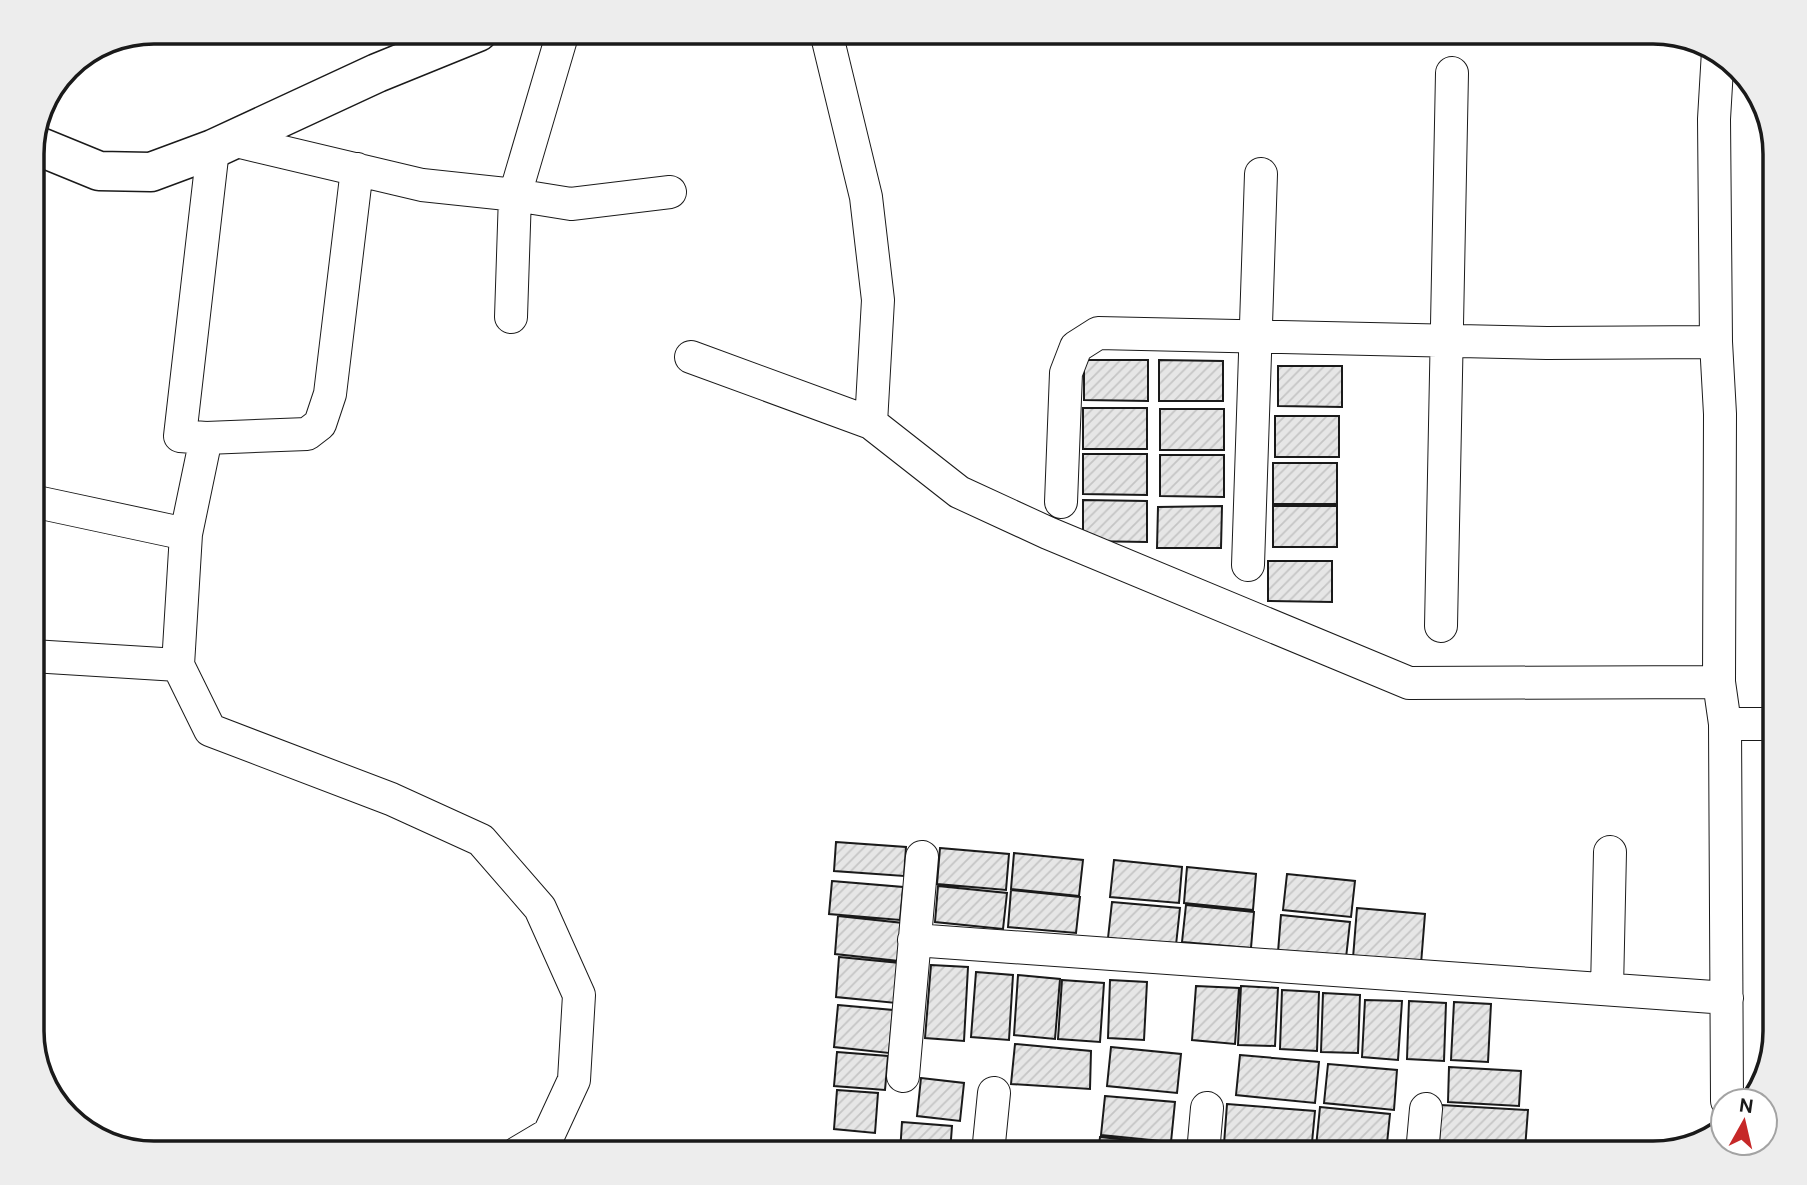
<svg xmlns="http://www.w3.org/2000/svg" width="1807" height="1185" viewBox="0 0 1807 1185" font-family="'DM Sans',sans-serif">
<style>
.building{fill:url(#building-hatch);stroke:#1a1a1a;stroke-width:2}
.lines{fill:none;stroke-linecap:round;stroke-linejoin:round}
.minor-casing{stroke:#1a1a1a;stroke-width:34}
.tertiary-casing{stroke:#1a1a1a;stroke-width:41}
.minor{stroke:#fff;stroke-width:32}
.tertiary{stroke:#fff;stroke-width:38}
.rim{fill:none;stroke:#1a1a1a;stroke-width:3.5}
</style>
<defs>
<pattern id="building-hatch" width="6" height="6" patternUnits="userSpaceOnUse" patternTransform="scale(1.75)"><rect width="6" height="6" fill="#e6e6e6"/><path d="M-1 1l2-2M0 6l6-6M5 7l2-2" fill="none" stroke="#c5c5c5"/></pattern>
</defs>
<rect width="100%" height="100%" fill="#fff"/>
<!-- building -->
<path class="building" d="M 1084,360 L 1148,360 L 1148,401 L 1084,400 Z
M 1159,360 L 1223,361 L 1223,401 L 1159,401 Z
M 1278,366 L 1342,366 L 1342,407 L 1278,406 Z
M 1083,408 L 1147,408 L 1147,449 L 1083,449 Z
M 1160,409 L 1224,409 L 1224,450 L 1160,450 Z
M 1275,416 L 1339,416 L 1339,457 L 1275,457 Z
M 1083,454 L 1147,454 L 1147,495 L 1083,494 Z
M 1160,455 L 1224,455 L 1224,497 L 1160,496 Z
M 1273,463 L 1337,463 L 1337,504 L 1273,504 Z
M 1083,500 L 1147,501 L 1147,542 L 1083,541 Z
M 1222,506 L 1221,548 L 1157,548 L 1158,507 Z
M 1273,506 L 1337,506 L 1337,547 L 1273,547 Z
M 1268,561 L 1332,561 L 1332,602 L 1268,601 Z
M 836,842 L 906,847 L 904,876 L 834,871 Z
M 940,848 L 1009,854 L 1006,890 L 937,884 Z
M 1014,853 L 1083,860 L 1079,896 L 1011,889 Z
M 1114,860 L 1182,867 L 1179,903 L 1110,897 Z
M 1187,867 L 1256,874 L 1253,910 L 1184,903 Z
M 1287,874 L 1355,881 L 1351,917 L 1283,910 Z
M 832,881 L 903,887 L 900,920 L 829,914 Z
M 938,886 L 1007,893 L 1003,929 L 935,922 Z
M 1011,890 L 1080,897 L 1076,933 L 1008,927 Z
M 1112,902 L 1180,908 L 1176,945 L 1108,938 Z
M 1186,905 L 1254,912 L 1251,948 L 1182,942 Z
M 1357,908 L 1425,914 L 1421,964 L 1353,958 Z
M 1281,915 L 1350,922 L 1346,958 L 1278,952 Z
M 838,916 L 903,923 L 899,961 L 835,954 Z
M 839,957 L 900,963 L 896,1003 L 836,997 Z
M 931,965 L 968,967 L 964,1041 L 925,1038 Z
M 976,972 L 1013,975 L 1009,1040 L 971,1037 Z
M 1018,975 L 1060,979 L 1055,1039 L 1014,1035 Z
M 1062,980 L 1104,983 L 1100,1042 L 1058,1039 Z
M 1110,980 L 1147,982 L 1144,1040 L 1108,1038 Z
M 1196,986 L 1239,988 L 1235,1044 L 1192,1040 Z
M 1241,986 L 1278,988 L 1275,1046 L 1238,1045 Z
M 1282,990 L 1319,992 L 1317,1051 L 1280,1049 Z
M 1323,993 L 1360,995 L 1358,1053 L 1321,1052 Z
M 1365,1000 L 1402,1001 L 1398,1060 L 1362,1057 Z
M 1409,1001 L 1446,1003 L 1444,1061 L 1407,1059 Z
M 1454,1002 L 1491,1004 L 1488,1062 L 1451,1060 Z
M 838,1005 L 893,1010 L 889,1053 L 834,1047 Z
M 1015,1044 L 1091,1051 L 1090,1089 L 1011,1084 Z
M 1111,1047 L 1181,1054 L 1177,1093 L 1107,1086 Z
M 837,1052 L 888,1056 L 885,1090 L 834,1086 Z
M 1240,1055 L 1319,1062 L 1315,1103 L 1236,1095 Z
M 1328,1064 L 1397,1070 L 1394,1110 L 1324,1103 Z
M 1449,1067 L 1521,1071 L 1519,1106 L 1448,1102 Z
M 921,1078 L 964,1083 L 960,1121 L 917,1116 Z
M 837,1090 L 878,1093 L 875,1133 L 834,1129 Z
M 1105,1096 L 1175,1102 L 1171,1142 L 1101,1135 Z
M 1227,1104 L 1315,1111 L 1311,1153 L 1224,1144 Z
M 1441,1105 L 1528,1110 L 1525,1149 L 1439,1143 Z
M 1320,1107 L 1390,1114 L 1386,1153 L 1316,1147 Z
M 902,1122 L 952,1126 L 950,1153 L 900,1153 Z
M 1100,1137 L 1169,1144 L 1168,1153 L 1098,1153 Z
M 1439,1148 L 1528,1153 L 1438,1153 Z"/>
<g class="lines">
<defs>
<path id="minor" d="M 563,32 L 515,195 L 571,204 L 670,192
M 1718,51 L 1714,119 L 1716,342 L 1720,414 L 1719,682 L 1725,724 L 1727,1101
M 232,140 L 422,185 L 515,195 L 511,317
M 213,149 L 180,436 L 206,438 L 186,534 L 178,665 L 210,730 L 391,799 L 481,840 L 540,908 L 579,995 L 574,1080 L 549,1134 L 517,1153
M 691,357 L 871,423 L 878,300 L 866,197 L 826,32
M 871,423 L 959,492 L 1048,533 L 1409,683 L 1719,682
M 206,438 L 307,434 L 320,424 L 330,394 L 357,169
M 32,501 L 186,534
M 1061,502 L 1066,373 L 1076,347 L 1098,333 L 1547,343 L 1716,342
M 1248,565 L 1261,174
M 1441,626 L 1452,73
M 32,656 L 178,665
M 1725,724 L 1775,724
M 914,940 L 1727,998
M 1607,989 L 1610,852
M 903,1076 L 922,857
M 988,1153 L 994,1093
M 1203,1153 L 1207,1108
M 1422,1153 L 1426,1109"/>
<path id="tertiary" d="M 33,144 L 99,171 L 151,172 L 213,149 L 377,73 L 478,32"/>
</defs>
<!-- minor casing -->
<use href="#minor" class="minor-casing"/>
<!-- tertiary casing -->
<use href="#tertiary" class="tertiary-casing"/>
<!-- minor -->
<use href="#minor" class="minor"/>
<!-- tertiary -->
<use href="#tertiary" class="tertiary"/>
</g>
<!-- crop -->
<path d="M0 0H1807V1185H0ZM154 44H1653A110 110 0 0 1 1763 154V1031A110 110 0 0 1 1653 1141H154A110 110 0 0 1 44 1031V154A110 110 0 0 1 154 44Z" fill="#ededed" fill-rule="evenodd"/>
<path class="rim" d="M154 44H1653A110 110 0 0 1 1763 154V1031A110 110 0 0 1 1653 1141H154A110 110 0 0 1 44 1031V154A110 110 0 0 1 154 44Z"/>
<!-- north arrow -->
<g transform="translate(1744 1122) rotate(8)"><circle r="33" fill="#ffffff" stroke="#a3a3a3" stroke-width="2"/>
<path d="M0-5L12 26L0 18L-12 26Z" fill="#c62828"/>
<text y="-10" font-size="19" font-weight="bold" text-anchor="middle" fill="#1a1a1a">N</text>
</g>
</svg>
